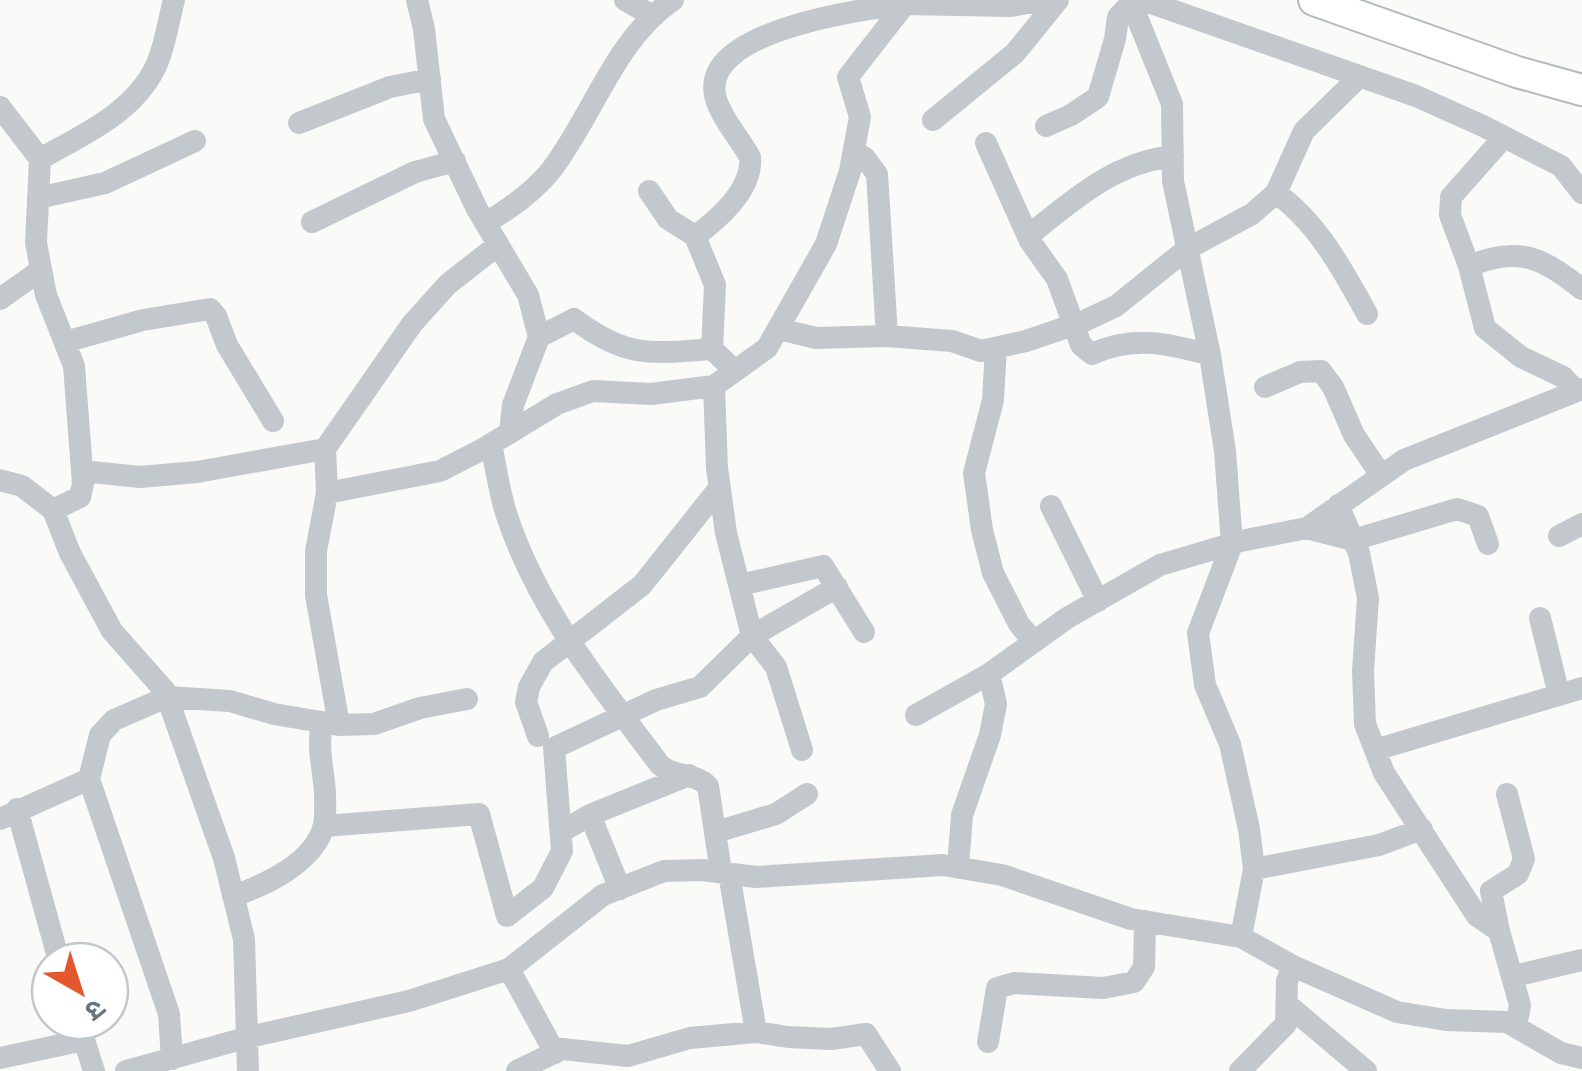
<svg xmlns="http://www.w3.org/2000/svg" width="1582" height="1071" viewBox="0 0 1582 1071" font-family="Manrope,'Noto Sans Devanagari',sans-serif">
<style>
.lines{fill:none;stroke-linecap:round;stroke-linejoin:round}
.major-casing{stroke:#b5babe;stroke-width:34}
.minor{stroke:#c3c8cc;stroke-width:22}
.major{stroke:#fff;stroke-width:30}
</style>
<rect width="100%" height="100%" fill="#fafaf8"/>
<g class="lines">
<defs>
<path id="major" d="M 1314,0 L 1517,72 L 1582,90"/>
</defs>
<!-- major casing -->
<use href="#major" class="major-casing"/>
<!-- minor -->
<path class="minor" d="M 417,0 L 424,29 L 434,119 L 477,209 L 528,295 L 539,337 L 513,405 L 510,433
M 625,0 L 651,15
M 1130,0 L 1172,104 L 1173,181 L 1210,355 L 1225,451 L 1232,544 L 1198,633 L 1205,685 L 1230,744 L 1249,829 L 1254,869 L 1241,937
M 1143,0 L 1416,96 L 1483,126 L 1561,166 L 1582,193
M 0,107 L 40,159 L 36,243 L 46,295 L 74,366 L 83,484 L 80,497 L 53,510
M 933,120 L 1015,53 L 1058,0
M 299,123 L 390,87 L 430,79
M 1046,126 L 1071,115 L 1098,97 L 1115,39 L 1118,17 L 1131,3
M 1504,137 L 1451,197 L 1450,215 L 1469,266 L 1485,328 L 1521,357 L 1563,377 L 1576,391
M 986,143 L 1030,241 L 1057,279 L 1081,345 L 1092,354 C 1133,335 1167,343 1210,355
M 854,152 L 865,158 L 877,174 L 887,336
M 40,159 C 82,135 132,114 155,68 C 165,48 168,22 174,0
M 649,191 L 668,219 L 695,236 L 715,285 L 712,349
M 1276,193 C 1317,222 1343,270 1367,314
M 38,198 L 105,183 L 195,141
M 312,222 L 415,172 L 455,161
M 486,223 C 510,208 534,192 552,169 C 593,115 616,38 673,0
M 695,236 C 719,219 753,189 750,157 C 740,139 719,115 715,95 C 702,30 864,9 905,4
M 1028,236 C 1073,200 1113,163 1173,156
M 1469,266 C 1520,245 1542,258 1582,289
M 0,299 L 41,270
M 779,329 L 816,338 L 887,336 L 952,341 L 981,351 L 1026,341 L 1082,322 L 1116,306 L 1187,249 L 1252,214 L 1276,193 L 1304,131 L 1359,77
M 539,337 L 574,319 C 626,358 650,354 712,349 L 735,371
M 65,342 L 143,320 L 210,309 L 216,316 L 227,345 L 273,421
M 996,348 L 993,400 L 974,473 L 982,530 L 993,573 L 1019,624 L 1034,642
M 714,386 L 717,468 L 726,533 L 752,636 L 776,667 L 802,750
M 1265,387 L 1300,372 L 1321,371 L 1333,387 L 1354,435 L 1381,475
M 491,445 C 496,467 499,491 506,513 C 537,609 601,686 660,765 C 674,778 694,772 708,786 L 721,872
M 82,471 L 140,477 L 197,472 L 325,449
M 0,480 L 22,486 L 53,510 L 70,553 L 112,631 L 165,691 L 224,858 L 244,939 L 248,1071
M 327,493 L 440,471 L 483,449 L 557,404 L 593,391 L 651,394 L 714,386 L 767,348 L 826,244 L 850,171 L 860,117 L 848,77 L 905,4 L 1011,6 L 1044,0
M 1338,505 L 1359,553 L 1368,598 L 1363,671 L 1365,724 L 1384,773 L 1477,916 L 1499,931 L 1520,1005 L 1516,1027
M 1051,506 L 1098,601
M 1307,528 L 1353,540 L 1457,509 L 1478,516 L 1488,544
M 1559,536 L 1582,524
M 740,585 L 823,566 L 864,632
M 1540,618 L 1559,695
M 916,715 L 989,674
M 339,725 L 316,595 L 316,551 L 327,493 L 325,449 L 412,324 L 448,284 L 498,245
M 538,736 L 526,702 L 529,687 L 543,662 L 642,585 L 720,487
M 1375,750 L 1582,688
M 89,779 L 169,1014 L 172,1059
M 17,809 L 59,961
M 590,815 L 689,775
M 0,819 L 89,779 L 100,735 L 114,720 L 167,697 L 230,701 L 274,714 L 339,725 L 374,724 L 420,708 L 467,699
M 324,826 L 479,814 L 507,916 L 543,888 L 562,851 L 554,748 L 656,700 L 700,687 L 752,636 L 837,587
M 561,832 L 590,815 L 620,889
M 716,832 L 776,814 L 807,794
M 958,867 L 962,815 L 990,735 L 996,704 L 989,674 L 1067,618 L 1160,565 L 1241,541 L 1307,528 L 1404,460 L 1582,389
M 1254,869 L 1379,845 L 1422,829
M 729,874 L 756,1032
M 233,896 C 266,885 315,862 324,825 C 326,816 325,802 325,793 C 323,766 317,749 322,722
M 1499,931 L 1491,891 L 1518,874 L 1524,859 L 1507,794
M 509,969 L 555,1053
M 1514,976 L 1582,960
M 1289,1006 L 1366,1071
M 78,1021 L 94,1071
M 988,1042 L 997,988 L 1014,983 L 1103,988 L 1134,982 L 1144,967 L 1145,921
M 0,1058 L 84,1040
M 126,1071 L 249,1037 L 409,1001 L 509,969 L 603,895 L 664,871 L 703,870 L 756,877 L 943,865 L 1002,875 L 1131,919 L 1241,937 L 1293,966 L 1397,1012 L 1446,1020 L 1507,1022 L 1561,1053 L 1582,1058
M 517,1071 L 562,1049 L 628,1056 L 690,1038 L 756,1032 L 788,1037 L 831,1039 L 866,1034 L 890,1071
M 1240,1071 L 1286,1024 L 1287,981 L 1293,966"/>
<!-- major -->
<use href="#major" class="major"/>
</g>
<!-- north arrow -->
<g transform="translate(80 991) rotate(141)"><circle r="48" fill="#ffffff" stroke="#c1c8cd" stroke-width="2.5"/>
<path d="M0-8L18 38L0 25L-18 38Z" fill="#e4572e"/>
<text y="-15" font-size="28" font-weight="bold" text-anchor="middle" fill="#657683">उ</text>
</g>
</svg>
